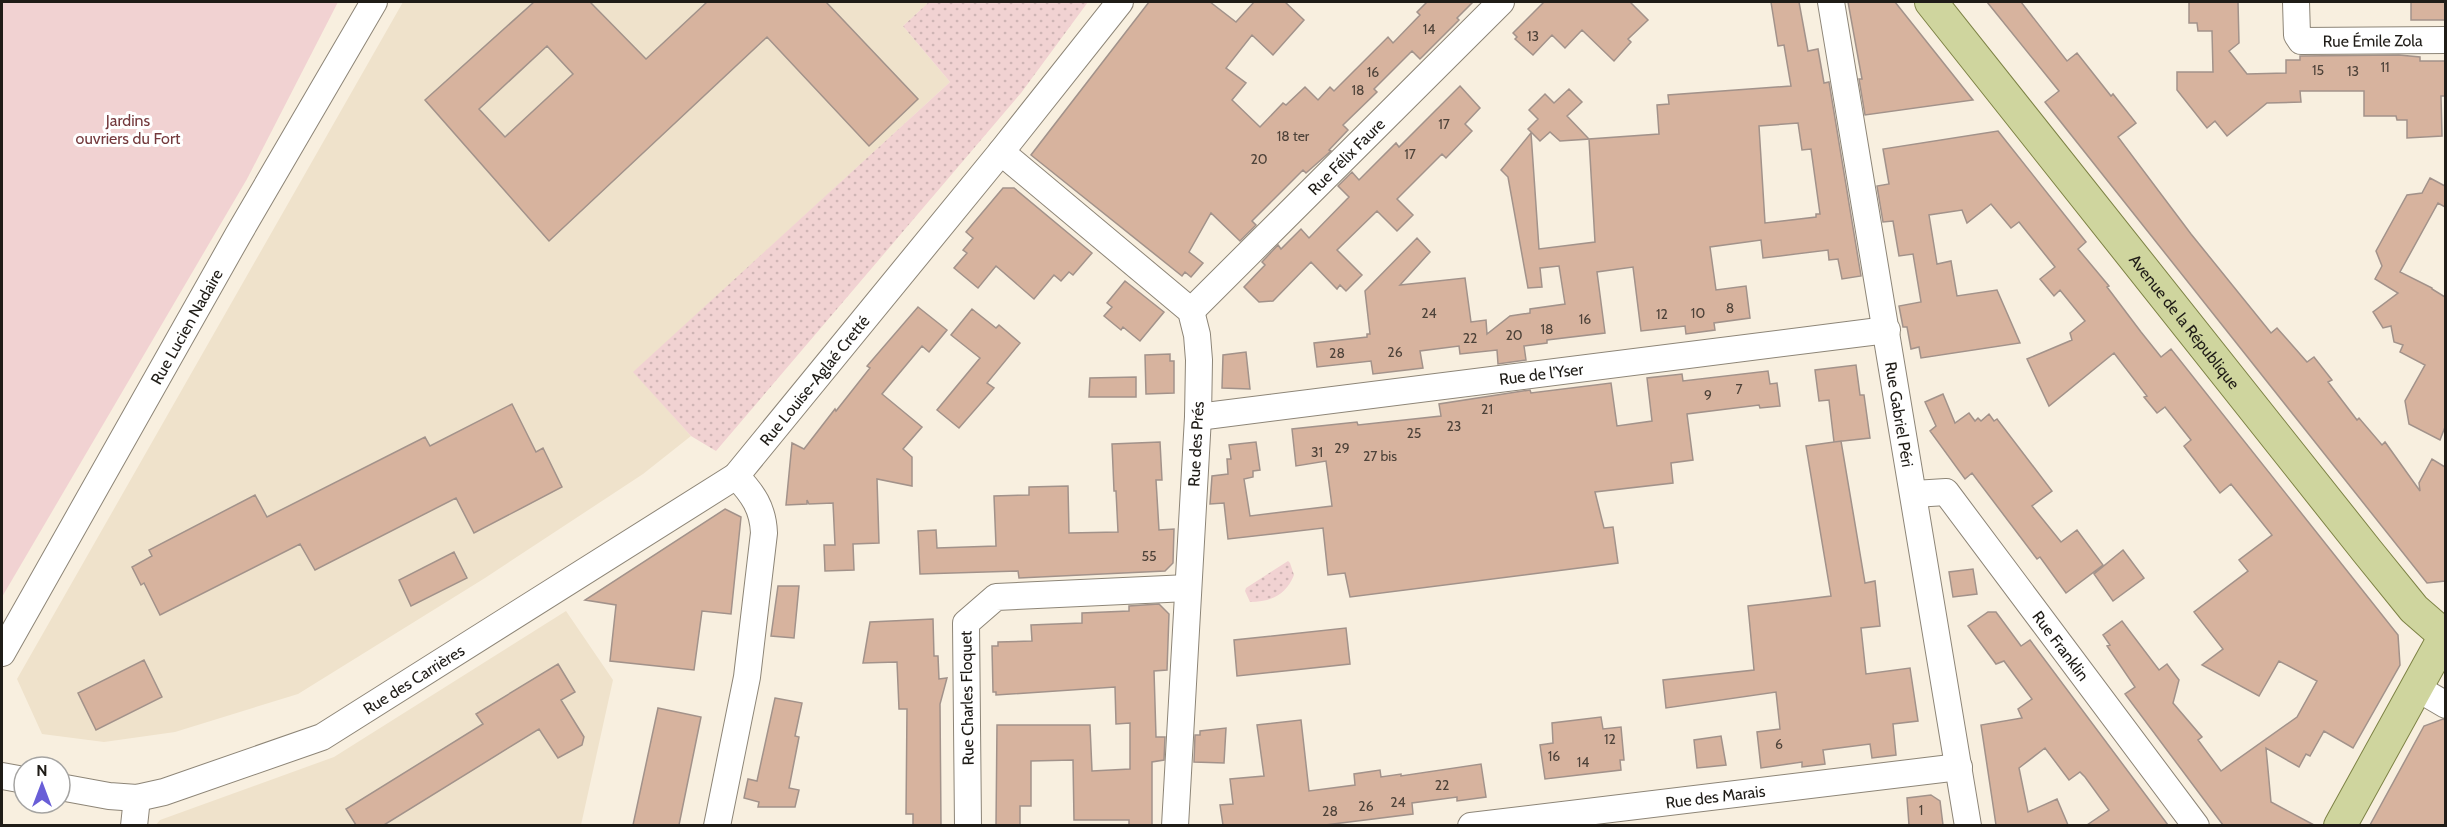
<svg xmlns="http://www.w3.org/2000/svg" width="2447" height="827" viewBox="0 0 2447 827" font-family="Cabin,sans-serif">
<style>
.built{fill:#efe2cb}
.grass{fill:url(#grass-dots)}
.garden{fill:#f1d2d2}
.building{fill:#d7b39e;stroke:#a2928a;stroke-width:1.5;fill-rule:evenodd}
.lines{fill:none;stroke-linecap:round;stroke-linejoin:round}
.minor-casing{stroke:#8d8577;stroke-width:28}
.major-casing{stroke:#7d8245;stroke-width:34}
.minor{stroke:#fff;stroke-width:26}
.major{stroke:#cfd59e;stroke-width:32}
.labels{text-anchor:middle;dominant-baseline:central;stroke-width:6;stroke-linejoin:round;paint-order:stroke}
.number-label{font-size:14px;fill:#4d4239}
.street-label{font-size:16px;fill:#1f1c17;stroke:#fff}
.park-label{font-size:16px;fill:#743a3d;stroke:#fff}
</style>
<defs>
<pattern id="grass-dots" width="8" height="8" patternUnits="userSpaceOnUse" patternTransform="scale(1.5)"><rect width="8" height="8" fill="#f1d2d2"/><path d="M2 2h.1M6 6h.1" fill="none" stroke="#ceb4b4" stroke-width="1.8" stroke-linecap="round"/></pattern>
</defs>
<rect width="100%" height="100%" fill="#f8efdf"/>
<!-- built -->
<path class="built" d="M 403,2 L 929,2 L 903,26 L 950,82 L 634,372 L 691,436 L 643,474 L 485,578 L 298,694 L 175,732 L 104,742 L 42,734 L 17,679 Z
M 566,611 L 613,680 L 581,825 L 155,826 L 160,820 L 334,757 Z"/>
<!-- grass -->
<path class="grass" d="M 929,2 L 1088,2 L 1021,93 L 716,451 L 691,436 L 633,372 L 950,82 L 903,26 Z
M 1288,561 L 1290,563 L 1294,575 C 1286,595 1271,602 1250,602 L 1245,591 L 1246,588 Z"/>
<!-- garden -->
<path class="garden" d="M 2,2 L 338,2 L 247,179 L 2,597 Z"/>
<!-- building -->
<path class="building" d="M 534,2 L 590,2 L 646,59 L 707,2 L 826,2 L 918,99 L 869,146 L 767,37 L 549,241 L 425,100 ZM 547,46 L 573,74 L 505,137 L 479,109 Z
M 1149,2 L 1210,2 L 1236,22 L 1254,2 L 1285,2 L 1304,20 L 1273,55 L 1252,35 L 1226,68 L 1246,83 L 1232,100 L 1260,127 L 1283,103 L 1286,105 L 1305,87 L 1318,100 L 1330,87 L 1334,91 L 1388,37 L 1393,43 L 1420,15 L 1417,12 L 1427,2 L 1473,2 L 1457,18 L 1459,20 L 1420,59 L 1412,51 L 1374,89 L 1377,92 L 1343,125 L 1348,130 L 1329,150 L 1331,151 L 1306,173 L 1303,170 L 1252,221 L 1256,225 L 1240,241 L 1211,213 L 1189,252 L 1203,263 L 1191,277 L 1185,272 L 1182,276 L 1031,155 Z
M 1544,2 L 1630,2 L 1648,20 L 1628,39 L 1631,42 L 1614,61 L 1582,30 L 1565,48 L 1552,35 L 1533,55 L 1515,39 L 1517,37 L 1513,33 Z
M 1771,2 L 1799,2 L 1808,51 L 1818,49 L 1824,83 L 1829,82 L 1861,276 L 1842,279 L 1838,259 L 1829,260 L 1828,250 L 1763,258 L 1761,240 L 1710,247 L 1716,290 L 1746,286 L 1750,318 L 1714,323 L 1715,330 L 1686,334 L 1685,326 L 1641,331 L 1633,267 L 1597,272 L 1605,333 L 1547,340 L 1547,343 L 1524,346 L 1526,360 L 1498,364 L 1497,350 L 1460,354 L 1459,346 L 1420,351 L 1423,368 L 1373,374 L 1371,361 L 1317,367 L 1314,343 L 1367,337 L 1367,334 L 1370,334 L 1365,291 L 1417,238 L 1430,252 L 1400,285 L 1465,278 L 1471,322 L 1486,320 L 1487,334 L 1510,316 L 1530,313 L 1530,309 L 1565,304 L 1559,266 L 1540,268 L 1542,287 L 1528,288 L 1508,177 L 1501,170 L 1531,133 L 1539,249 L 1595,242 L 1589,139 L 1659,134 L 1657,105 L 1669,104 L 1668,95 L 1791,86 L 1784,45 L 1778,46 ZM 1798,123 L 1802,150 L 1811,149 L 1820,214 L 1816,214 L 1816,217 L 1765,223 L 1759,126 Z
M 1848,2 L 1895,2 L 1973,100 L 1865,115 L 1859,79 L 1862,79 Z
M 1987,2 L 2021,2 L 2067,61 L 2077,53 L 2111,96 L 2113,94 L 2136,123 L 2118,137 L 2191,234 L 2271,333 L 2277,328 L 2307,362 L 2314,357 L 2332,380 L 2328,382 L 2357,420 L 2359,418 L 2382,445 L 2385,442 L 2420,491 L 2419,483 L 2432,459 L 2445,467 L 2445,581 L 2427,583 L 2045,102 L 2059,91 Z
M 2189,2 L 2238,2 L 2239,43 L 2229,51 L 2247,74 L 2286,73 L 2286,60 L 2300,60 L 2300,56 L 2399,55 L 2420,57 L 2420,61 L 2445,61 L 2445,96 L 2441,96 L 2442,136 L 2407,138 L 2407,120 L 2397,120 L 2396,116 L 2364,116 L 2364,91 L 2300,91 L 2301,102 L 2267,103 L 2227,136 L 2215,121 L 2207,128 L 2177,90 L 2177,72 L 2213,72 L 2212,31 L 2198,31 L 2197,23 L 2189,23 Z
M 2411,2 L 2445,2 L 2445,20 L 2411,20 Z
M 1460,86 L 1480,108 L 1465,124 L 1472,131 L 1446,158 L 1442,154 L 1397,199 L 1413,215 L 1397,231 L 1377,211 L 1337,250 L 1362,275 L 1346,291 L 1340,285 L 1337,289 L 1311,262 L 1273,301 L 1259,302 L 1244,287 L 1265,265 L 1262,262 L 1278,245 L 1281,249 L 1301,229 L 1309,238 L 1349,197 L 1338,186 L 1352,172 L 1359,180 L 1396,143 L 1399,147 Z
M 1569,89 L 1582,102 L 1567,116 L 1589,139 L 1560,141 L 1550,132 L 1540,141 L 1528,129 L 1538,119 L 1529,110 L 1545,94 L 1554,103 Z
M 1998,131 L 2086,242 L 2078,249 L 2109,286 L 2107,287 L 2141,332 L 2161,357 L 2171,349 L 2398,635 L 2400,665 L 2353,748 L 2324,731 L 2310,756 L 2306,754 L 2299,767 L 2266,748 L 2271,802 L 2314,825 L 2223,825 L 2125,694 L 2135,687 L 2107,646 L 2110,645 L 2103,635 L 2122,621 L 2159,670 L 2167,664 L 2179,680 L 2173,703 L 2202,737 L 2198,740 L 2221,771 L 2297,717 L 2317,681 L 2279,661 L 2259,696 L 2202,665 L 2223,649 L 2194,612 L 2248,571 L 2239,560 L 2272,535 L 2231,484 L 2220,493 L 2184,446 L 2191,440 L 2165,407 L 2157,413 L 2144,397 L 2147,396 L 2114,353 L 2049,406 L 2027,359 L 2072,340 L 2070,333 L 2085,321 L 2060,290 L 2054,296 L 2040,279 L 2055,267 L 2019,222 L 2011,228 L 1991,204 L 1967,223 L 1962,210 L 1929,215 L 1937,264 L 1951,261 L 1957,296 L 1997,290 L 2020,343 L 1921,358 L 1919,347 L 1911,349 L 1907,327 L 1903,327 L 1899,306 L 1921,302 L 1913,254 L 1899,256 L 1893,221 L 1883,222 L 1877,186 L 1889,184 L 1883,149 Z
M 2430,178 L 2445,186 L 2445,207 L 2438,203 L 2400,272 L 2432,288 L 2432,289 L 2445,297 L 2445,427 L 2440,440 L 2409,424 L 2405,401 L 2425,365 L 2400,352 L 2403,345 L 2394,342 L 2391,326 L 2383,328 L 2373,312 L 2398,293 L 2375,279 L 2382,266 L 2376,251 L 2407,195 L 2422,193 Z
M 1003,188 L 1014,188 L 1092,253 L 1073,275 L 1069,272 L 1061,281 L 1054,275 L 1034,299 L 996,266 L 978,288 L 954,268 L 967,253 L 963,250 L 973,238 L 966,232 Z
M 1125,281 L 1164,312 L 1140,341 L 1123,327 L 1121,330 L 1104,316 L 1112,307 L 1107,303 Z
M 918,307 L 947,330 L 929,352 L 922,346 L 882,394 L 922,427 L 903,449 L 912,457 L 912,486 L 877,479 L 879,543 L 853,544 L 854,570 L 825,571 L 824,545 L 835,545 L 833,503 L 809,504 L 807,500 L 807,504 L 786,505 L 792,443 L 804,449 L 835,409 L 836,411 L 870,368 L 867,366 Z
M 972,309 L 996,328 L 999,325 L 1020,343 L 987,383 L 994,388 L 959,428 L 937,410 L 980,358 L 951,335 Z
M 1246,352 L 1250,389 L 1222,388 L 1223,355 Z
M 1170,354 L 1170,361 L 1174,361 L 1174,393 L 1146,394 L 1145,355 Z
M 1856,365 L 1860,395 L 1864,395 L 1870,438 L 1834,442 L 1829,400 L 1819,401 L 1815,370 Z
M 1768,371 L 1770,384 L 1777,383 L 1780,406 L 1760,408 L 1759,405 L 1687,414 L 1693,460 L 1671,463 L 1673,483 L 1595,492 L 1604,528 L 1613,527 L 1618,563 L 1350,597 L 1345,573 L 1328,575 L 1323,528 L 1228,539 L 1224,503 L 1210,504 L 1212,476 L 1228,474 L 1227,459 L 1231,459 L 1229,445 L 1256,442 L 1260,470 L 1253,471 L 1253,477 L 1244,479 L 1250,516 L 1332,506 L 1326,461 L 1296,466 L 1292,429 L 1357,422 L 1358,425 L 1441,416 L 1439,404 L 1530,390 L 1531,393 L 1611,383 L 1617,426 L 1652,421 L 1647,378 L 1682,374 L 1683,381 Z
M 1136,377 L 1136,397 L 1089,397 L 1090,378 Z
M 1943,394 L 1955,423 L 1969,413 L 1975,421 L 1978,418 L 1981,421 L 1989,414 L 1994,421 L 1997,419 L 2052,491 L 2032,506 L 2061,542 L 2077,530 L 2103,565 L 2066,593 L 2040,557 L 2037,559 L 1972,473 L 1965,479 L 1930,431 L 1936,426 L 1925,402 Z
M 512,404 L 536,452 L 543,448 L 562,487 L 474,533 L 456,498 L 315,570 L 300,544 L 160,615 L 144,583 L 141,585 L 132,567 L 152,556 L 149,550 L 255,495 L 267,517 L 425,437 L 430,446 Z
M 1841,441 L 1865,583 L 1875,581 L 1880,626 L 1861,628 L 1866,674 L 1910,668 L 1918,721 L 1893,724 L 1896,755 L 1872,758 L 1870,744 L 1823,750 L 1825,764 L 1802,767 L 1802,762 L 1761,768 L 1757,732 L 1780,729 L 1776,692 L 1666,708 L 1663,680 L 1754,670 L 1748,606 L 1831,596 L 1806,446 Z
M 1160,442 L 1162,480 L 1156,480 L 1159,530 L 1174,529 L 1173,563 L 1165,571 L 1019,578 L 1018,571 L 920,574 L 918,531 L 936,530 L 937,548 L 996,546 L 994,496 L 1029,495 L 1029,487 L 1068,486 L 1069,533 L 1118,532 L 1116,491 L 1114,491 L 1112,444 Z
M 725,509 L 741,517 L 731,614 L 702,611 L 694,670 L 610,661 L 616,605 L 585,600 Z
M 2123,550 L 2144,578 L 2113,601 L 2094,574 Z
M 454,552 L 467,578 L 411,606 L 399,580 Z
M 1973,569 L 1977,594 L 1953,597 L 1949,572 Z
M 778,586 L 799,586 L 794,638 L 771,636 Z
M 1159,604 L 1169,614 L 1167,670 L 1154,671 L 1156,737 L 1165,737 L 1164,760 L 1152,762 L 1152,825 L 1129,825 L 1129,820 L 1074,820 L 1073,760 L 1031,761 L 1031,806 L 1020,806 L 1020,825 L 996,825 L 997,725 L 1090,725 L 1092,771 L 1130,769 L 1130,723 L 1116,724 L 1115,687 L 996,695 L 996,692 L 993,692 L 992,646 L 998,646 L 998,642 L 1032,641 L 1031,625 L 1082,623 L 1082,613 L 1129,611 L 1129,606 Z
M 1988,612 L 1996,612 L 2021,646 L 2030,640 L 2168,825 L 2087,825 L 2109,810 L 2085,777 L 2080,772 L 2069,780 L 2045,748 L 2019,768 L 2028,812 L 2057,799 L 2068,825 L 1996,825 L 1981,725 L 2022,718 L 2018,709 L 2032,699 L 2004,661 L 1996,664 L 1968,626 Z
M 933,619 L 934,656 L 938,656 L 939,679 L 947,678 L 940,704 L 941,825 L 913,825 L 913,814 L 906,814 L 907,709 L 899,709 L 897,662 L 863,663 L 870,622 Z
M 1346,628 L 1350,664 L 1237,676 L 1234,640 Z
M 144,660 L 162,697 L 96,730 L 78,693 Z
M 558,664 L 575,692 L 561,700 L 584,737 L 582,745 L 558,758 L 539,729 L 384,825 L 356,825 L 346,809 L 483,724 L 476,714 Z
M 775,698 L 802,703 L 795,736 L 799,737 L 789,788 L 799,790 L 795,807 L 758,807 L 759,802 L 744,798 L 748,779 L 757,781 Z
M 658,708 L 701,717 L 679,825 L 633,825 Z
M 1601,717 L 1603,729 L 1621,727 L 1624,760 L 1620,760 L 1621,770 L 1545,779 L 1540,745 L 1553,743 L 1552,723 Z
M 2443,719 L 2445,720 L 2445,825 L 2370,825 L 2424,726 Z
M 1301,720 L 1309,791 L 1355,785 L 1354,774 L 1380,770 L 1381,777 L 1401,774 L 1401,776 L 1481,764 L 1486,797 L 1457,801 L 1457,797 L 1412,803 L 1413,814 L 1325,825 L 1223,825 L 1220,805 L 1233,804 L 1230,779 L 1264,776 L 1257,725 Z
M 1226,728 L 1224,763 L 1194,762 L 1195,735 L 1200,735 L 1200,731 Z
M 1721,736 L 1726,765 L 1697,768 L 1694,740 Z
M 1931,795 L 1940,801 L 1943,825 L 1909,825 L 1907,798 Z"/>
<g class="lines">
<defs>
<g id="minor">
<path id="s1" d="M 1831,2 L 1968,826"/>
<path id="s2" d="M 2296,2 L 2297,35 L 2301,41 L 2446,40"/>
<path d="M 1001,152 L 1191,311 L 1197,335 L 1199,360 L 1198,417 L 1175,826"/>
<path id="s3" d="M 1191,311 L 1501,2"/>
<path id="s4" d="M 1198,417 L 1887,330"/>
<path id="s5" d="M 1914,494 L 1946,492 L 2196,826"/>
<path id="s6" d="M 2,653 L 238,235 L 374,2"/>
<path d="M 2417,688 L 2446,705"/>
<path d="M 2,776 L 24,780"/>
<path id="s7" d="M 60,787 L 109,796 L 137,798 L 164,792 L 322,737 L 736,476 L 1001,152 L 1120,2"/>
<path d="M 134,826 L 137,798"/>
<path d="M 717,826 L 747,677 L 764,533 C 763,508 753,494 736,476"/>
<path d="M 968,826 L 966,623 L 996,597 L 1188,588"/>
<path id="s8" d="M 1471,826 L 1959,767"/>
</g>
<g id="major">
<path id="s9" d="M 1931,2 L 2367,551 L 2414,609 L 2445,636"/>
<path d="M 2340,826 L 2446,634"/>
</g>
</defs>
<!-- minor casing -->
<use href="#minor" class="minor-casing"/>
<!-- major casing -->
<use href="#major" class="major-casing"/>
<!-- minor -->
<use href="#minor" class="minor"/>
<!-- major -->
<use href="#major" class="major"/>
</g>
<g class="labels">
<!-- number labels -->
<g class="number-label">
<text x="1429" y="29">14</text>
<text x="1533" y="36">13</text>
<text x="2385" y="67">11</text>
<text x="2318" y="70">15</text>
<text x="2353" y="71">13</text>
<text x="1373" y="72">16</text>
<text x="1358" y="90">18</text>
<text x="1444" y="124">17</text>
<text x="1293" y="136">18 ter</text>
<text x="1410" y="154">17</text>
<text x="1259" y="159">20</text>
<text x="1730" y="308">8</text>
<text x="1429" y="313">24</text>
<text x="1698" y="313">10</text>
<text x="1662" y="314">12</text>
<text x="1585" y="319">16</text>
<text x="1547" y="329">18</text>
<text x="1514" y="335">20</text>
<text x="1470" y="338">22</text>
<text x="1395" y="352">26</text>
<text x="1337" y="353">28</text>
<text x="1739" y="389">7</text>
<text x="1708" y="395">9</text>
<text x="1487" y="409">21</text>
<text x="1454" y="426">23</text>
<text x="1414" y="433">25</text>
<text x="1342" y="448">29</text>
<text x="1317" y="452">31</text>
<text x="1380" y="456">27 bis</text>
<text x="1149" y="556">55</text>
<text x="1610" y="739">12</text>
<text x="1779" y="744">6</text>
<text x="1554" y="756">16</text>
<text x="1583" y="762">14</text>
<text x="1442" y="785">22</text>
<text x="1398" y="802">24</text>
<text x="1366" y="806">26</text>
<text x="1921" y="810">1</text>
<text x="1330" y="811">28</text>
</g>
<!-- street labels -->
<g class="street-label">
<text stroke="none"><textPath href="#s2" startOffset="112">Rue Émile Zola</textPath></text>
<text stroke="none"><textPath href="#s3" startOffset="219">Rue Félix Faure</textPath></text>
<text stroke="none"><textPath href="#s9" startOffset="408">Avenue de la République</textPath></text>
<text stroke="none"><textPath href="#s6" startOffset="375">Rue Lucien Nadaire</textPath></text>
<text stroke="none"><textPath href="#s4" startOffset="346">Rue de l'Yser</textPath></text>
<text stroke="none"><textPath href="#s7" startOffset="886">Rue Louise-Aglaé Cretté</textPath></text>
<text stroke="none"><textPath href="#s1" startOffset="418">Rue Gabriel Péri</textPath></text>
<text transform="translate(1196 444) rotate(-87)">Rue des Prés</text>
<text stroke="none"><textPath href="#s5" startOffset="224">Rue Franklin</textPath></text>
<text stroke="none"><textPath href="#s7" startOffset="381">Rue des Carrières</textPath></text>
<text transform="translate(967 698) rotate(-91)">Rue Charles Floquet</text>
<text stroke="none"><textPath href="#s8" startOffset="246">Rue des Marais</textPath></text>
</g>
<!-- park labels -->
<g class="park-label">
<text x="128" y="120">Jardins<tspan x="128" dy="18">ouvriers du Fort</tspan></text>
</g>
</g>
<!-- border -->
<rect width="2447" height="827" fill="none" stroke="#1f1c17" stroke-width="6"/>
<!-- north arrow -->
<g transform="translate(42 785)"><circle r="28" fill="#ffffff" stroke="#a5a4a2" stroke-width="1.5"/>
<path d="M0-4.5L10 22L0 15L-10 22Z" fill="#695ed7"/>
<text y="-9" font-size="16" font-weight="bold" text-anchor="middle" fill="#1f1c17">N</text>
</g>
</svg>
